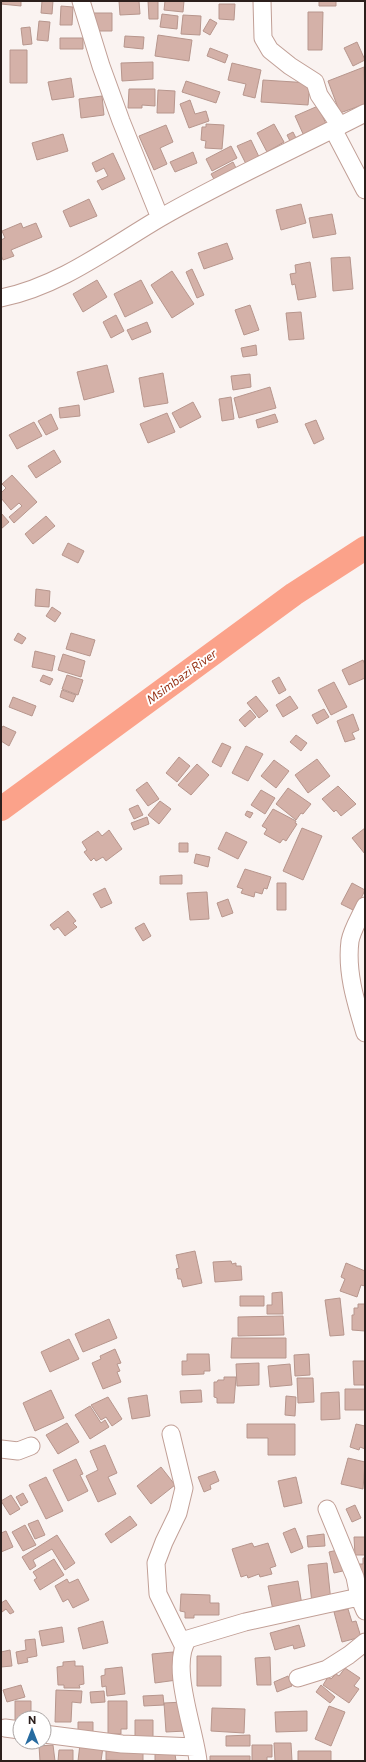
<svg xmlns="http://www.w3.org/2000/svg" width="366" height="1762" viewBox="0 0 366 1762" font-family="Commissioner,sans-serif">
<style>
.lines{fill:none;stroke-linecap:round;stroke-linejoin:round}
.river{stroke:#fba28a;stroke-width:24}
.building{fill:#d4b1a8;stroke:#b7968d}
.minor-casing{stroke:#c19f96;stroke-width:19}
.minor{stroke:#fff;stroke-width:17}
.labels{text-anchor:middle;dominant-baseline:central;stroke-width:4;stroke-linejoin:round;paint-order:stroke}
.water-label{font-size:12px;font-style:italic;fill:#952f13;stroke:#fff}
</style>
<rect width="100%" height="100%" fill="#faf3f1"/>
<g class="lines">
<!-- river -->
<path class="river" d="M 1,809 L 294,594 L 365,548"/>
</g>
<!-- building -->
<path class="building" d="M 1,1 L 21,1 L 21,6 L 1,4 Z
M 42,1 L 53,1 L 52,14 L 41,13 Z
M 119,1 L 139,1 L 140,14 L 120,15 Z
M 148,1 L 158,1 L 158,19 L 149,19 Z
M 165,1 L 184,1 L 183,12 L 164,10 Z
M 319,1 L 336,1 L 336,6 L 319,6 Z
M 219,4 L 235,4 L 234,20 L 219,19 Z
M 61,6 L 73,7 L 72,25 L 60,25 Z
M 308,12 L 323,12 L 322,50 L 308,50 Z
M 92,13 L 112,13 L 112,31 L 92,31 Z
M 162,14 L 178,16 L 177,29 L 160,27 Z
M 183,15 L 201,16 L 200,35 L 181,34 Z
M 210,19 L 217,23 L 210,35 L 203,31 Z
M 39,21 L 50,22 L 48,41 L 37,40 Z
M 30,27 L 32,44 L 23,45 L 21,28 Z
M 158,35 L 192,40 L 189,61 L 155,56 Z
M 125,36 L 144,37 L 143,49 L 124,47 Z
M 60,38 L 83,38 L 83,49 L 60,49 Z
M 357,42 L 365,60 L 353,66 L 344,48 Z
M 210,48 L 228,55 L 225,63 L 207,56 Z
M 10,50 L 27,50 L 27,83 L 10,83 Z
M 153,62 L 153,79 L 122,81 L 121,63 Z
M 232,63 L 261,70 L 255,98 L 243,95 L 246,84 L 228,80 Z
M 364,67 L 365,104 L 340,113 L 328,81 Z
M 71,78 L 74,97 L 52,100 L 48,82 Z
M 263,80 L 310,83 L 308,105 L 261,102 Z
M 186,81 L 220,92 L 216,103 L 182,92 Z
M 129,89 L 155,89 L 155,106 L 142,105 L 142,108 L 128,108 Z
M 158,90 L 175,91 L 174,113 L 157,113 Z
M 102,96 L 104,115 L 81,118 L 79,99 Z
M 190,100 L 195,114 L 206,111 L 209,121 L 189,128 L 180,104 Z
M 318,106 L 327,126 L 304,136 L 295,116 Z
M 206,124 L 224,125 L 222,149 L 205,148 L 206,141 L 201,140 L 202,127 L 206,127 Z
M 274,124 L 284,142 L 267,152 L 257,133 Z
M 166,125 L 173,142 L 160,148 L 167,164 L 154,170 L 139,136 Z
M 293,132 L 298,142 L 292,145 L 287,135 Z
M 63,134 L 68,151 L 37,160 L 32,143 Z
M 251,140 L 260,159 L 247,166 L 237,146 Z
M 231,146 L 237,158 L 212,171 L 206,159 Z
M 193,152 L 197,163 L 175,172 L 170,162 Z
M 113,153 L 125,179 L 102,190 L 97,181 L 108,176 L 104,168 L 96,172 L 92,163 Z
M 233,162 L 239,174 L 218,186 L 211,174 Z
M 89,199 L 97,216 L 70,227 L 63,211 Z
M 301,204 L 306,223 L 281,230 L 276,210 Z
M 332,214 L 336,234 L 313,238 L 309,218 Z
M 21,223 L 23,228 L 36,223 L 42,237 L 11,250 L 14,256 L 3,260 L 1,255 L 1,240 L 5,238 L 2,231 Z
M 227,243 L 233,259 L 204,269 L 198,253 Z
M 350,257 L 353,289 L 333,291 L 331,258 Z
M 310,262 L 316,297 L 298,300 L 295,284 L 292,285 L 290,274 L 296,273 L 295,265 Z
M 192,269 L 204,295 L 197,298 L 186,272 Z
M 172,271 L 194,304 L 172,318 L 151,285 Z
M 97,280 L 107,297 L 83,312 L 73,294 Z
M 141,280 L 153,303 L 125,317 L 114,294 Z
M 250,305 L 259,330 L 244,335 L 235,310 Z
M 301,312 L 304,339 L 289,340 L 286,313 Z
M 116,315 L 124,331 L 111,338 L 103,322 Z
M 147,322 L 151,332 L 132,340 L 127,330 Z
M 256,345 L 257,355 L 243,357 L 241,348 Z
M 107,365 L 114,392 L 84,400 L 77,372 Z
M 163,373 L 168,403 L 144,407 L 139,378 Z
M 250,374 L 251,387 L 233,390 L 231,376 Z
M 270,387 L 276,408 L 239,418 L 234,398 Z
M 231,397 L 234,419 L 222,421 L 219,399 Z
M 193,402 L 201,417 L 180,428 L 172,413 Z
M 79,405 L 80,416 L 60,418 L 59,408 Z
M 167,413 L 175,432 L 148,443 L 140,424 Z
M 51,414 L 58,429 L 46,435 L 38,421 Z
M 275,414 L 278,422 L 258,428 L 256,420 Z
M 316,420 L 324,439 L 314,444 L 305,424 Z
M 34,422 L 42,436 L 17,449 L 9,435 Z
M 54,450 L 61,462 L 36,478 L 28,466 Z
M 12,475 L 37,502 L 14,523 L 9,517 L 22,506 L 19,503 L 11,510 L 1,498 L 1,493 L 6,488 L 2,484 Z
M 1,513 L 9,522 L 1,529 Z
M 46,516 L 55,526 L 33,544 L 25,534 Z
M 68,543 L 84,551 L 78,563 L 62,555 Z
M 36,589 L 50,591 L 49,607 L 35,606 Z
M 52,607 L 61,613 L 55,622 L 46,616 Z
M 18,633 L 26,638 L 22,644 L 14,640 Z
M 71,633 L 95,640 L 90,656 L 66,649 Z
M 35,651 L 55,656 L 52,671 L 32,667 Z
M 63,654 L 85,661 L 81,677 L 58,670 Z
M 363,660 L 365,665 L 365,678 L 349,685 L 342,670 Z
M 43,675 L 53,679 L 50,685 L 40,681 Z
M 67,675 L 83,680 L 78,695 L 62,689 Z
M 279,677 L 286,690 L 279,694 L 272,681 Z
M 334,682 L 347,707 L 331,715 L 318,690 Z
M 62,690 L 76,695 L 73,702 L 60,697 Z
M 256,696 L 268,711 L 259,718 L 247,703 Z
M 290,696 L 298,708 L 283,717 L 276,705 Z
M 13,697 L 36,706 L 32,716 L 9,707 Z
M 324,709 L 329,717 L 317,724 L 312,715 Z
M 250,710 L 256,717 L 245,727 L 239,720 Z
M 353,714 L 359,730 L 352,733 L 355,739 L 345,742 L 337,721 Z
M 3,726 L 16,732 L 9,746 L 1,741 L 1,729 Z
M 296,735 L 307,743 L 301,751 L 290,742 Z
M 222,743 L 231,747 L 221,767 L 212,762 Z
M 246,746 L 263,754 L 248,781 L 232,773 Z
M 179,757 L 190,766 L 177,782 L 166,773 Z
M 317,759 L 330,776 L 308,793 L 295,775 Z
M 274,760 L 289,771 L 276,788 L 261,776 Z
M 197,764 L 209,775 L 191,795 L 178,785 Z
M 147,782 L 159,799 L 148,806 L 136,790 Z
M 338,786 L 356,804 L 341,816 L 336,810 L 334,812 L 322,799 Z
M 288,788 L 311,804 L 303,814 L 301,813 L 296,820 L 276,804 Z
M 261,790 L 275,798 L 265,814 L 251,805 Z
M 160,801 L 171,809 L 159,824 L 148,815 Z
M 138,805 L 143,815 L 134,819 L 129,809 Z
M 273,809 L 296,821 L 295,823 L 297,824 L 286,841 L 283,839 L 280,843 L 264,834 L 267,829 L 262,826 Z
M 247,811 L 253,813 L 250,818 L 245,815 Z
M 147,817 L 149,824 L 134,830 L 131,823 Z
M 302,828 L 322,836 L 303,880 L 283,871 Z
M 365,828 L 365,854 L 352,838 Z
M 109,830 L 122,849 L 106,861 L 103,857 L 96,861 L 94,858 L 91,861 L 84,852 L 87,850 L 82,842 L 98,831 L 102,836 Z
M 226,832 L 247,842 L 238,859 L 218,849 Z
M 179,843 L 188,843 L 188,852 L 179,852 Z
M 196,854 L 210,857 L 208,867 L 194,863 Z
M 245,869 L 271,877 L 267,889 L 264,888 L 262,894 L 255,892 L 254,897 L 241,893 L 243,889 L 237,887 Z
M 182,875 L 182,884 L 160,884 L 160,876 Z
M 277,883 L 286,883 L 286,910 L 277,910 Z
M 352,883 L 365,890 L 355,911 L 341,904 Z
M 105,888 L 112,903 L 101,908 L 93,894 Z
M 207,892 L 209,919 L 190,920 L 187,893 Z
M 228,899 L 233,913 L 222,917 L 217,903 Z
M 68,911 L 76,921 L 73,923 L 77,927 L 65,936 L 58,927 L 54,930 L 50,925 Z
M 144,923 L 151,936 L 143,941 L 135,928 Z
M 195,1251 L 202,1283 L 183,1287 L 181,1279 L 178,1279 L 176,1269 L 179,1268 L 176,1255 Z
M 231,1261 L 232,1264 L 236,1263 L 236,1266 L 241,1266 L 242,1280 L 215,1282 L 213,1262 Z
M 346,1263 L 365,1271 L 365,1286 L 361,1285 L 357,1297 L 340,1291 L 345,1279 L 341,1277 Z
M 282,1292 L 283,1314 L 267,1314 L 267,1305 L 272,1305 L 272,1293 Z
M 240,1296 L 264,1296 L 264,1306 L 240,1306 Z
M 340,1298 L 344,1335 L 330,1336 L 325,1300 Z
M 358,1304 L 365,1304 L 365,1331 L 352,1330 L 352,1315 L 354,1315 L 354,1308 L 358,1308 Z
M 283,1316 L 284,1335 L 238,1336 L 238,1317 Z
M 109,1319 L 117,1338 L 83,1352 L 75,1334 Z
M 232,1338 L 286,1338 L 286,1358 L 231,1358 Z
M 69,1339 L 79,1359 L 50,1372 L 41,1352 Z
M 115,1349 L 121,1363 L 117,1364 L 120,1371 L 117,1372 L 121,1382 L 103,1389 L 92,1363 L 101,1359 L 100,1356 Z
M 187,1354 L 209,1354 L 210,1371 L 204,1371 L 204,1374 L 182,1375 L 182,1361 L 187,1361 Z
M 309,1354 L 310,1375 L 295,1376 L 294,1355 Z
M 353,1361 L 365,1361 L 365,1385 L 354,1385 Z
M 259,1363 L 259,1385 L 237,1386 L 236,1364 Z
M 290,1364 L 292,1385 L 270,1387 L 268,1366 Z
M 224,1377 L 236,1377 L 234,1403 L 217,1403 L 217,1398 L 214,1397 L 214,1382 L 217,1382 L 218,1380 L 224,1380 Z
M 297,1378 L 313,1378 L 314,1402 L 298,1403 Z
M 345,1389 L 365,1389 L 365,1410 L 345,1410 Z
M 51,1390 L 64,1418 L 35,1431 L 23,1403 Z
M 201,1390 L 202,1402 L 181,1403 L 180,1391 Z
M 339,1392 L 340,1419 L 321,1420 L 321,1393 Z
M 147,1395 L 150,1416 L 132,1419 L 128,1398 Z
M 286,1396 L 296,1397 L 295,1416 L 285,1415 Z
M 108,1397 L 122,1419 L 112,1426 L 106,1417 L 101,1420 L 91,1405 Z
M 90,1406 L 101,1423 L 105,1420 L 109,1427 L 90,1439 L 75,1415 Z
M 67,1423 L 79,1442 L 58,1454 L 46,1435 Z
M 247,1424 L 295,1424 L 295,1455 L 268,1455 L 268,1438 L 247,1438 Z
M 356,1424 L 365,1426 L 365,1449 L 360,1447 L 359,1450 L 350,1447 Z
M 105,1445 L 117,1473 L 108,1477 L 116,1494 L 98,1502 L 86,1476 L 98,1470 L 90,1451 Z
M 348,1458 L 365,1462 L 363,1489 L 341,1484 Z
M 76,1459 L 83,1474 L 80,1475 L 88,1491 L 68,1501 L 53,1470 Z
M 161,1467 L 175,1485 L 151,1504 L 137,1486 Z
M 215,1471 L 219,1481 L 210,1485 L 211,1489 L 204,1492 L 198,1477 Z
M 46,1477 L 63,1511 L 46,1519 L 29,1485 Z
M 296,1477 L 302,1503 L 284,1507 L 278,1481 Z
M 23,1493 L 28,1502 L 21,1506 L 16,1497 Z
M 11,1495 L 20,1509 L 10,1515 L 1,1501 Z
M 355,1505 L 361,1518 L 352,1522 L 346,1509 Z
M 130,1516 L 137,1525 L 111,1543 L 105,1534 Z
M 38,1520 L 45,1535 L 35,1539 L 28,1524 Z
M 25,1525 L 36,1545 L 23,1551 L 12,1532 Z
M 295,1528 L 303,1548 L 291,1553 L 283,1533 Z
M 6,1531 L 13,1547 L 1,1552 L 1,1533 Z
M 324,1534 L 325,1546 L 308,1547 L 307,1536 Z
M 57,1535 L 75,1563 L 65,1570 L 52,1549 L 33,1560 L 36,1566 L 30,1570 L 22,1557 Z
M 354,1537 L 365,1537 L 365,1555 L 355,1555 Z
M 252,1543 L 254,1547 L 268,1543 L 276,1566 L 270,1568 L 272,1574 L 260,1577 L 259,1574 L 248,1578 L 247,1575 L 241,1577 L 232,1549 Z
M 342,1549 L 347,1570 L 334,1573 L 329,1552 Z
M 363,1558 L 365,1558 L 365,1582 L 362,1582 L 358,1564 L 363,1564 Z
M 54,1559 L 64,1575 L 40,1590 L 34,1580 L 37,1578 L 33,1572 Z
M 327,1563 L 331,1602 L 312,1604 L 308,1565 Z
M 67,1579 L 69,1583 L 78,1579 L 89,1600 L 73,1608 L 68,1599 L 63,1602 L 55,1586 Z
M 298,1581 L 302,1605 L 273,1610 L 268,1586 Z
M 181,1594 L 210,1595 L 210,1603 L 219,1603 L 219,1615 L 194,1615 L 194,1618 L 185,1618 L 185,1612 L 180,1611 Z
M 6,1600 L 14,1612 L 10,1614 L 6,1609 L 2,1612 L 1,1610 L 1,1603 Z
M 348,1609 L 352,1622 L 356,1621 L 361,1637 L 342,1642 L 334,1612 Z
M 103,1621 L 108,1643 L 83,1649 L 78,1628 Z
M 299,1625 L 305,1646 L 294,1649 L 293,1645 L 275,1650 L 270,1633 Z
M 62,1627 L 64,1642 L 42,1646 L 39,1631 Z
M 35,1639 L 37,1656 L 27,1658 L 28,1662 L 18,1664 L 16,1652 L 26,1650 L 25,1640 Z
M 10,1650 L 12,1666 L 1,1667 L 1,1652 Z
M 173,1652 L 177,1680 L 155,1683 L 152,1654 Z
M 197,1656 L 221,1656 L 221,1686 L 197,1686 Z
M 270,1657 L 271,1685 L 257,1685 L 255,1658 Z
M 75,1661 L 75,1666 L 83,1666 L 84,1684 L 79,1685 L 80,1688 L 64,1688 L 64,1685 L 58,1685 L 57,1667 L 63,1666 L 63,1662 Z
M 122,1667 L 125,1694 L 107,1696 L 106,1686 L 102,1687 L 101,1676 L 105,1675 L 105,1669 Z
M 345,1668 L 360,1678 L 354,1686 L 359,1689 L 349,1703 L 323,1685 L 328,1677 L 331,1679 L 336,1674 L 339,1676 Z
M 288,1676 L 292,1686 L 277,1692 L 274,1682 Z
M 21,1685 L 25,1697 L 7,1702 L 3,1690 Z
M 321,1685 L 335,1697 L 330,1703 L 316,1692 Z
M 56,1690 L 82,1691 L 81,1703 L 72,1702 L 71,1722 L 55,1722 Z
M 104,1691 L 105,1702 L 91,1703 L 90,1692 Z
M 163,1695 L 164,1705 L 144,1706 L 143,1696 Z
M 15,1701 L 31,1701 L 31,1718 L 20,1718 L 20,1724 L 15,1724 Z
M 108,1701 L 127,1701 L 127,1729 L 121,1729 L 121,1734 L 108,1734 Z
M 184,1702 L 186,1731 L 166,1732 L 164,1703 Z
M 329,1706 L 345,1712 L 331,1746 L 315,1739 Z
M 212,1708 L 245,1709 L 244,1733 L 211,1731 Z
M 307,1711 L 307,1731 L 276,1732 L 275,1712 Z
M 135,1720 L 153,1720 L 153,1739 L 135,1739 Z
M 78,1722 L 93,1722 L 93,1733 L 78,1733 Z
M 250,1735 L 250,1746 L 226,1746 L 226,1736 Z
M 274,1743 L 291,1743 L 292,1761 L 275,1761 Z
M 80,1744 L 103,1747 L 101,1761 L 78,1761 Z
M 53,1745 L 55,1761 L 40,1761 L 39,1746 Z
M 252,1745 L 272,1745 L 272,1757 L 267,1757 L 267,1761 L 252,1761 Z
M 106,1748 L 143,1748 L 143,1761 L 106,1760 Z
M 59,1750 L 73,1750 L 73,1761 L 58,1761 Z
M 298,1751 L 331,1751 L 331,1761 L 336,1761 L 298,1761 Z
M 155,1754 L 175,1754 L 176,1761 L 155,1761 Z
M 210,1756 L 250,1756 L 250,1761 L 210,1761 Z"/>
<g class="lines">
<defs>
<path id="minor" d="M 81,1 L 101,66 L 121,121 L 160,218
M 262,1 L 263,38 L 270,50 L 290,66 L 315,82 L 319,95 L 340,126
M 333,129 L 365,190
M 1,298 C 60,286 109,248 160,218 C 226,180 297,148 365,113
M 365,906 C 360,917 352,930 350,941 C 346,972 356,1003 365,1033
M 171,1434 L 184,1488 L 178,1513 L 164,1542 L 156,1563 L 158,1594 L 183,1645
M 1,1449 L 18,1451 L 31,1446
M 327,1509 L 355,1577 L 359,1597 L 365,1611
M 298,1678 L 327,1669 L 349,1655 L 365,1642
M 5,1728 L 20,1730
M 44,1734 L 122,1744 L 195,1747
M 198,1761 C 195,1730 169,1665 188,1639 L 245,1622 L 359,1597"/>
</defs>
<!-- minor casing -->
<use href="#minor" class="minor-casing"/>
<!-- minor -->
<use href="#minor" class="minor"/>
</g>
<g class="labels">
<!-- water labels -->
<g class="water-label">
<text transform="translate(181 676) rotate(-36)">Msimbazi River</text>
</g>
</g>
<!-- border -->
<rect width="366" height="1762" fill="none" stroke="#2c1f1c" stroke-width="4"/>
<!-- north arrow -->
<g transform="translate(32 1730)"><circle r="19" fill="#ffffff" stroke="#aba5a4"/>
<path d="M0-3L7 15L0 10L-7 15Z" fill="#266ba0"/>
<text y="-6" font-size="11" font-weight="bold" text-anchor="middle" fill="#2c1f1c">N</text>
</g>
</svg>
